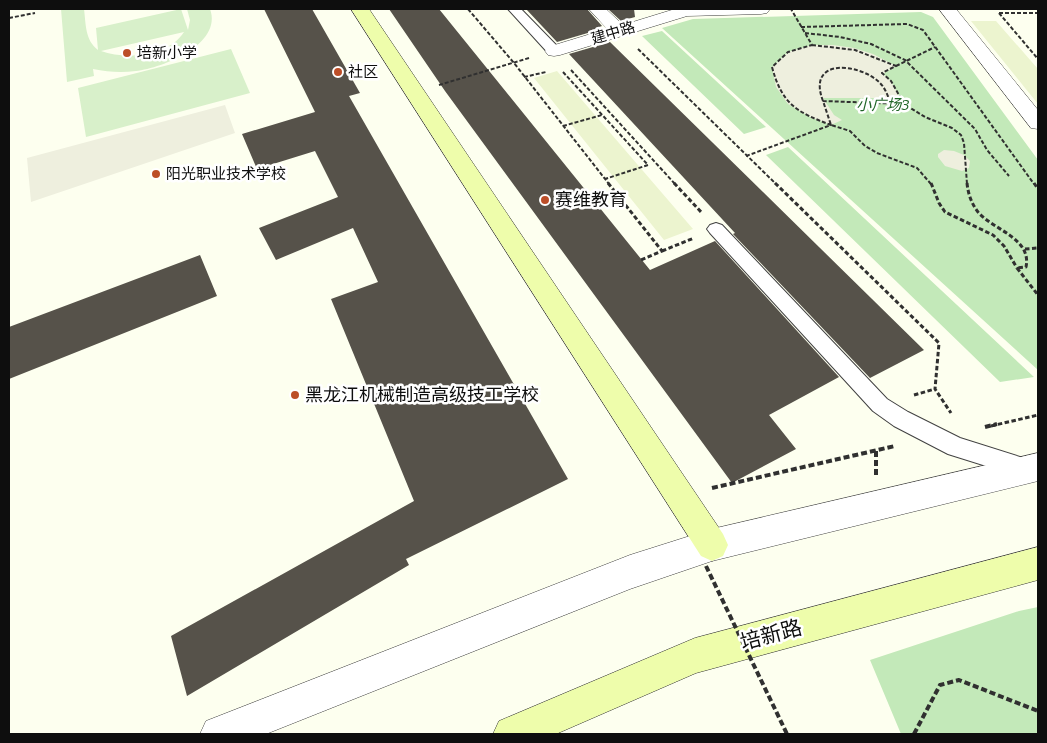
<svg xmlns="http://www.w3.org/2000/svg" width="1047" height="743" viewBox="0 0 1047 743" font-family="Bitter,'Noto Sans SC',serif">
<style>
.farmland{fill:#ecf4cf}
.green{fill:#c3e9b9}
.pitch{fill:#d8f0ca;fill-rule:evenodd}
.plaza{fill:#eeefde}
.building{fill:#56524a}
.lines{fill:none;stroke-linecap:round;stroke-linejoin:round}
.lane-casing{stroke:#414141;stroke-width:2}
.street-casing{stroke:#414141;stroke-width:1}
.secondary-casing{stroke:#303030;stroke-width:1}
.path-far2{stroke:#303030;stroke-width:2;stroke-dasharray:4 2;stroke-linecap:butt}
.path-far1{stroke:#303030;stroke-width:3;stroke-dasharray:4.5 2.5;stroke-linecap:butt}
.path{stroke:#303030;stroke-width:4;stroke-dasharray:6 3;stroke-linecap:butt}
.lane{fill:#fff;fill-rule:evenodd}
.street{fill:#fff;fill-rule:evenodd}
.secondary{fill:#eefdab;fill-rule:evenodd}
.path-bridge{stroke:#303030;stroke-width:4;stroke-dasharray:6 3;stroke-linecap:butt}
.poi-dot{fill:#bc4e28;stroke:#fff;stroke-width:2}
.labels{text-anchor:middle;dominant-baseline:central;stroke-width:5;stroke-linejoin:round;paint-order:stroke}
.far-street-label{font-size:15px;fill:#0e0e0e;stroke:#fff}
.far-poi-label{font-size:15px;fill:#0e0e0e;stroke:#fff;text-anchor:start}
.far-park-label{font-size:15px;font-style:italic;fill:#1f6526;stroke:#fff}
.poi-label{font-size:18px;fill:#0e0e0e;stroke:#fff;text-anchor:start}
.near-street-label{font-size:21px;fill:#0e0e0e;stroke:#fff}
</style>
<rect width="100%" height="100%" fill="#fdffef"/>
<!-- farmland -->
<path class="farmland" d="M 971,21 L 996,21 L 1038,69 L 1038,104 Z
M 557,71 L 693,229 L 664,240 L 534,78 Z"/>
<!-- green -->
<path class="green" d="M 921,12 L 933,17 L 1038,160 L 1038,370 L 662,28 L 693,19 Z
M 662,31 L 766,127 L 744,134 L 642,36 Z
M 788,147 L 1034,377 L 1000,382 L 766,155 Z
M 1038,607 L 1038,734 L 901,734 L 870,660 L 1019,611 Z"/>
<!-- pitch -->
<path class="pitch" d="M 61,9 L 84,9 C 86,25 85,40 98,50 L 96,28 L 181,9 L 188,30 L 190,20 L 187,9 L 210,9 C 223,44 163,68 136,71 C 121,73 108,72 93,69 L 94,76 L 67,82 ZM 184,32 C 168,57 126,60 101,51 Z
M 231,49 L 250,93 L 86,137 L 78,88 Z"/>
<!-- plaza -->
<path class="plaza" d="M 812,45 L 833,45 L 854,48 L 873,54 L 896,66 L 883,74 L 891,81 L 900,98 L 823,98 L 834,115 L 842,120 L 831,125 L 810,117 L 788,104 L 776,87 L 772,67 L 788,52 Z
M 225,105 L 235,133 L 31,202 L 27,158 Z
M 944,150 L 954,151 L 964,155 L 970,161 L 969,168 L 962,171 L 945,166 L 938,157 L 938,154 Z"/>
<!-- building -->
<path class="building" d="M 264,9 L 312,9 L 360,93 L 349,96 L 568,479 L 406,559 L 409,565 L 187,696 L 171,636 L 414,501 L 331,299 L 378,282 L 353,228 L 276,260 L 259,228 L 338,197 L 315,151 L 257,169 L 242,134 L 315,112 Z
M 389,9 L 439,9 L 650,270 L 715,241 L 839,377 L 769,415 L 796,449 L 732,483 L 445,91 Z
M 526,9 L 587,9 L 602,26 L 596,28 L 598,30 L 557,42 Z
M 608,9 L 634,9 L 635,17 L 621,21 Z
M 610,42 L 924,350 L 870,378 L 733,234 L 735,233 L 569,54 Z
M 200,255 L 217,296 L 9,379 L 9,327 Z"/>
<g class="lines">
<defs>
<path id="lane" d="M 508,9 L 521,9 L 559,48 L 561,51 L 559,54 L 549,54 Z
M 716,223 L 722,225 L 887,399 L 908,412 L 960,438 L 1036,462 L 1038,467 L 1036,476 L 1028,479 L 948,454 L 894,426 L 873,411 L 710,233 L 707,229 L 710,225 Z"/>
<path id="street" d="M 589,9 L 606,9 L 623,25 L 675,9 L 770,9 L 767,13 L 761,14 L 687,16 L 560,55 L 554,56 L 548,55 L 545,51 L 548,47 L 607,29 Z
M 939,9 L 956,9 L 1038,110 L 1038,129 L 1031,128 Z
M 1038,453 L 1038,481 L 712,561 L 630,589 L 266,734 L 200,734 L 206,721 L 630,555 L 712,529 Z"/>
<path id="secondary" d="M 351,9 L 369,9 L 723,534 L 728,545 L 723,556 L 712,561 L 701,556 Z
M 1038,547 L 1038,580 L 696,673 L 556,734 L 493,734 L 499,721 L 695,638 Z"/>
</defs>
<!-- lane casing -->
<use href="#lane" class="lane-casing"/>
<!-- street casing -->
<use href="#street" class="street-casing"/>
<!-- secondary casing -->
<use href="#secondary" class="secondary-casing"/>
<!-- path-far2 -->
<path class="path-far2" d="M 468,9 L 514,63 L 609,184
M 999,13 L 1038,59
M 999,13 L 1038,13
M 9,18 L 35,13
M 801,27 L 907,24 L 923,30 L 1034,184
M 805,33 L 840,37 L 871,44 L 905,60 L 975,129 L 987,150 L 1009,176
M 812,45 L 855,50 L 896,66 L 882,73 L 891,81 L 904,104
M 638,49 L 776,184
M 896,66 L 935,47
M 571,70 L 675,184
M 563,72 L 648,165 L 605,179
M 524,77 L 546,72
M 439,85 L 529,58
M 823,101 C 806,57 860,63 880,83 C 886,89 888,97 891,104
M 563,126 L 602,115
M 746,156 L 831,125 C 796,112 782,104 772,67 L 788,52 L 812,45 L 791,9
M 931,184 L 917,168 L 877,153 L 865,146 L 850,131 L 831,125 L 823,101 L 904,104 L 925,117 L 952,128 L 961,135 L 964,143 L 967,184"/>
<!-- path-far1 -->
<path class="path-far1" d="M 608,183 L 662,251 L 641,260
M 674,183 L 702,213
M 775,183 L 939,343 L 935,389 L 951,413
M 931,183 L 939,203 L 945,212 L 993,235 L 1004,246 L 1017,268
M 967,183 C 968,193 971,203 978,212 C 993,230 1032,238 1026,267 L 1017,268
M 1034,183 L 1038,189
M 1025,249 L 1038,248
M 662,251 L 694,238
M 1017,268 L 1038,295
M 914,395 L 935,389
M 991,426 L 1038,415"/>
<!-- path -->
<path class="path" d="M 985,427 L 997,424
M 876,451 L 876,475
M 712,488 L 895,446
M 914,734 L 940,685 L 959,680 L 1038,711"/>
<!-- lane -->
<use href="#lane" class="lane"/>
<!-- street -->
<use href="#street" class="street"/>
<!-- secondary -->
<use href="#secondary" class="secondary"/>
<!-- path-bridge -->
<path class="path-bridge" d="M 706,566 L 787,734"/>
</g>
<!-- markers -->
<g class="poi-dot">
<circle cx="127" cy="53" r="5"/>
<circle cx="338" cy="72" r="5"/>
<circle cx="156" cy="174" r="5"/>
<circle cx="545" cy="200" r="5"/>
<circle cx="295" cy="395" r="5"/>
</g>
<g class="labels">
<!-- far-street labels -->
<g class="far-street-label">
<text transform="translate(613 33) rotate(-17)">建中路</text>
</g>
<!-- far-poi labels -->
<g class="far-poi-label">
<text x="137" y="53">培新小学</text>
<text x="348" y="72">社区</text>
<text x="166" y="174">阳光职业技术学校</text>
</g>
<!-- far-park labels -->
<g class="far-park-label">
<text x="883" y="105">小广场3</text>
</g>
<!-- poi labels -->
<g class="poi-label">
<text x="555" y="200">赛维教育</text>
<text x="305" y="395">黑龙江机械制造高级技工学校</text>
</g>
<!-- near-street labels -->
<g class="near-street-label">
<text transform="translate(771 635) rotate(-15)">培新路</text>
</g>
</g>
<!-- border -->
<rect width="1047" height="743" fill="none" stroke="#0e0e0e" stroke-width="20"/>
</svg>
